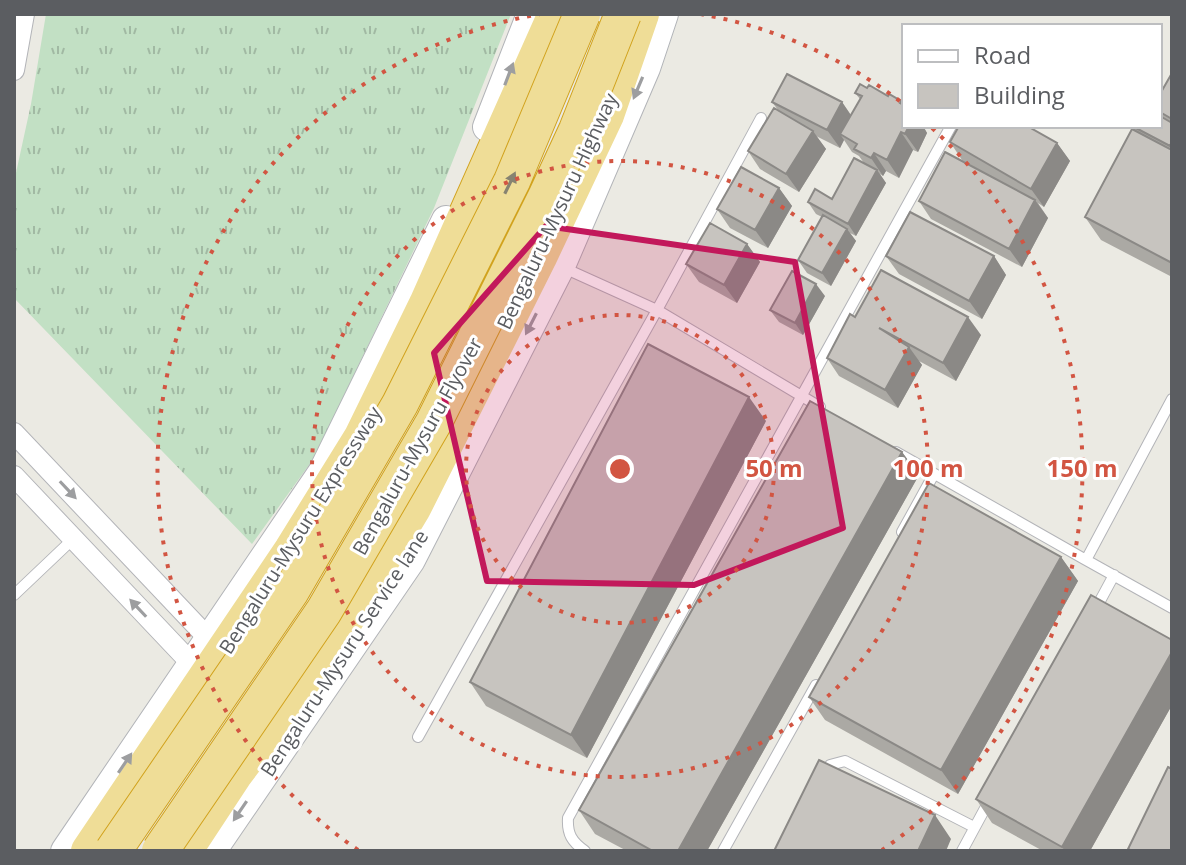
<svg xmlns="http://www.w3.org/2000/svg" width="1186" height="865" viewBox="0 0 1186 865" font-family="'Open Sans',sans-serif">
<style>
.grass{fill:url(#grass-tufts)}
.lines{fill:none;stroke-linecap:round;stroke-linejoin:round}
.lane-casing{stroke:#b3b4b8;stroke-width:12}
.street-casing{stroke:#b3b4b8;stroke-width:22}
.secondary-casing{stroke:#b2b4b8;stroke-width:30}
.highway-casing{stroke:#d1a21d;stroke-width:38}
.lane{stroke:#fff;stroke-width:10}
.street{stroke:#fff;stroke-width:20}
.secondary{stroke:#fff;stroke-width:28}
.highway{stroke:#efdd97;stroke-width:36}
.highway-bridge-casing{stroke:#d1a21d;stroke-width:38;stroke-linecap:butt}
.highway-bridge{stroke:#efdd97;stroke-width:36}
.wall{fill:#aba9a4}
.shaded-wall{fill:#8b8986}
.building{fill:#c7c4bf;stroke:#8b8986;stroke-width:2}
.oneway{fill:#9d9ea0}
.oneway2{fill:#878371}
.marked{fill:#c2185b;fill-opacity:0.2;stroke:#c2185b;stroke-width:6;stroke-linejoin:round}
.ring{fill:none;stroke:#d25542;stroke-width:4;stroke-dasharray:4 8}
.labels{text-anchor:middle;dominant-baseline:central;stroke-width:6;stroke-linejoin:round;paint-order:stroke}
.street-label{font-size:20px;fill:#5b5d61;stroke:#fff}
.centre{fill:#d25542;stroke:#fff;stroke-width:4}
.ring-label{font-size:24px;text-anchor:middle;font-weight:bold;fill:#d25542;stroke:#fff;stroke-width:6;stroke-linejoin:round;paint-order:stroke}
</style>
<defs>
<pattern id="grass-tufts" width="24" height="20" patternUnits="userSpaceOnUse" patternTransform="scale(2)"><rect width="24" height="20" fill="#c2e0c4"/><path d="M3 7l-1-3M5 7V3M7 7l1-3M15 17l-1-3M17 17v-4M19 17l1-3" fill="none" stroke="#a1b9a3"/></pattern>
</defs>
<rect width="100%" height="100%" fill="#ebeae3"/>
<!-- grass -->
<path class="grass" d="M 46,14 L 511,14 L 434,208 L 314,458 L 252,544 L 14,298 L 14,182 L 31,104 Z"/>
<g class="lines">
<defs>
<path id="lane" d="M 564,268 L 657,310 L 820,407
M 1172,399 L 1086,560 L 1172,608
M 896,452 L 1086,560
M 902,532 L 934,474
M 14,595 L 73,539
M 1094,612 L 1114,575
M 418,737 L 657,310 L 761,118
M 824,775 L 830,765 L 845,761 L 974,827
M 585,851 C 572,842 567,834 568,818 L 951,126
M 723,851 L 816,685
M 962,851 L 989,801"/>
<path id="street" d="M 14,70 L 24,14
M 14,433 L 209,639
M 14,476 L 192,664"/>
<path id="secondary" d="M 487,127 L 531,14
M 65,851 L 323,471 L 446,220
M 212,851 L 411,560 L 561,266 L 646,68 L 664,14"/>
<path id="highway" d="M 89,851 L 292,550 L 362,437 L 427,304 L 556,14
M 184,851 L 234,775 L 325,654 L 413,508 L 539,257 L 606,115 L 641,14"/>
</defs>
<!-- lane casing -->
<use href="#lane" class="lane-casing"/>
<!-- street casing -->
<use href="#street" class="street-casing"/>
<!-- secondary casing -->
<use href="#secondary" class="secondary-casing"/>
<!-- highway casing -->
<use href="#highway" class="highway-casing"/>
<!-- lane -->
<use href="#lane" class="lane"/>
<!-- street -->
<use href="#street" class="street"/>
<!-- secondary -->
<use href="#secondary" class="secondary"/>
<!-- highway -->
<use href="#highway" class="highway"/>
<defs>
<path id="highway-bridge" d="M 113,851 L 291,591 L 400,404 L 512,181 L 582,14
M 160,851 L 324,611 L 434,422 L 546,197 L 577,130 L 623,14"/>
</defs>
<!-- highway-bridge casing -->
<use href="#highway-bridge" class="highway-bridge-casing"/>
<!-- highway-bridge -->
<use href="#highway-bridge" class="highway-bridge"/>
</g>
<!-- wall -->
<path class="wall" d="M 1172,73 L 1172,277 L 1101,240 L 1085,217 L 1132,129 L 1130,126 L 1160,126 L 1160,94 Z
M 860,84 L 904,126 L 923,126 L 927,133 L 918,152 L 913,150 L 899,178 L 886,171 L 883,176 L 880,174 L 886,183 L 856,236 L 850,233 L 856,241 L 831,286 L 807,273 L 798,260 L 822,217 L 816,214 L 808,202 L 832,199 L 864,163 L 859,156 L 852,152 L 844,140 L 840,148 L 816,136 L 826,149 L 799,192 L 760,169 L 748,151 L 778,110 L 772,102 L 842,102 L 851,115 L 860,99 L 855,93 Z
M 950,142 L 1057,143 L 1070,161 L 1044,207 L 1038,203 L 1048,218 L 1022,267 L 931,219 L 919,201 L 988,175 L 962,160 Z
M 779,188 L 792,206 L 768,248 L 730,228 L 717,209 Z
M 747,244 L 760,262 L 737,303 L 699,282 L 686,264 Z
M 886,256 L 994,256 L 1006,275 L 982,319 L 899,274 Z
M 825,296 L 803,335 L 779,322 L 770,310 Z
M 855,317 L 981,335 L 956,381 L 919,361 L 922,365 L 898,408 L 839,376 L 827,358 Z
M 766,421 L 587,758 L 486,706 L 470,682 Z
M 902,452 L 919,475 L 707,851 L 627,851 L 595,834 L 579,810 Z
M 1061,557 L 1078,581 L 958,794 L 825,720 L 809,697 Z
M 1172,640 L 1172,705 L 1090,851 L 1043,851 L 992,823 L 976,799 Z"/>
<!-- shaded-wall -->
<path class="shaded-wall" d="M 842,102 L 854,120 L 840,134 L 844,140 L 840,148 L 827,130 Z
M 909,126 L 923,126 L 927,133 L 918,152 L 905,134 Z
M 813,131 L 826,149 L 799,192 L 786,174 Z
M 901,132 L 913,150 L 899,178 L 887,160 Z
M 1057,143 L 1070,161 L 1044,207 L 1031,189 Z
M 874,153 L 886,171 L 883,176 L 871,158 Z
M 877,170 L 886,183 L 856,236 L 848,224 Z
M 779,188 L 792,206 L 768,248 L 755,230 Z
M 1035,200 L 1048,218 L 1022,267 L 1009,249 Z
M 847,229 L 856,241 L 831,286 L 822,273 Z
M 747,244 L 760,262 L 737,303 L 724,285 Z
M 994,256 L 1006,275 L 982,319 L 969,301 Z
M 816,284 L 825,296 L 803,335 L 795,323 Z
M 968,317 L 981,335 L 956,381 L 943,363 Z
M 909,347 L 922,365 L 898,408 L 885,390 Z
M 749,397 L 766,421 L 587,758 L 571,735 Z
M 902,452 L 919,475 L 707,851 L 678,851 Z
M 1061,557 L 1078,581 L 958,794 L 941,770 Z
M 1172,652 L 1172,705 L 1090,851 L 1065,851 L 1062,847 Z
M 935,815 L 951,839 L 946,851 L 918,851 Z"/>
<!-- building -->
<path class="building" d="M 1172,73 L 1172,119 L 1160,112 L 1160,94 Z
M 787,74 L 842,102 L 827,130 L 772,102 Z
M 860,84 L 867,88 L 869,85 L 888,96 L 889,94 L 901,101 L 900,103 L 904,105 L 904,126 L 909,126 L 905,134 L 901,132 L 887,160 L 874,153 L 871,158 L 854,149 L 857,144 L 840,134 L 862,96 L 855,93 Z
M 774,108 L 813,131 L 786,174 L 748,151 Z
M 1160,116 L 1172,123 L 1172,141 L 1170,146 L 1132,126 L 1160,126 Z
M 959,126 L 1027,126 L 1057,143 L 1031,189 L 950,142 Z
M 1132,129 L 1172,150 L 1172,263 L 1085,217 Z
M 945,152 L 1035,200 L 1009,249 L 919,201 Z
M 854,158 L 877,170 L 848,224 L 808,202 L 815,189 L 832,199 Z
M 741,167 L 779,188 L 755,230 L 717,209 Z
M 910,212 L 994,256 L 969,301 L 886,256 Z
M 823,215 L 847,229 L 822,273 L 798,260 Z
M 710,223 L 747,244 L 724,285 L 686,264 Z
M 881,270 L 968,317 L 943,363 L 879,328 L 909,347 L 885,390 L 827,358 L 850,314 L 855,317 Z
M 792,271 L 816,284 L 795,323 L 770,310 Z
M 648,344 L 749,397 L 571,735 L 470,682 Z
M 810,401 L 902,452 L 678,851 L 653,851 L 579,810 Z
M 929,483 L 1061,557 L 941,770 L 809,697 Z
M 1091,595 L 1172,640 L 1172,652 L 1062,847 L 976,799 Z
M 819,760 L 935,815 L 918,851 L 774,851 Z
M 1168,767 L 1172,769 L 1172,851 L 1132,851 L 1128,849 Z"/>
<!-- one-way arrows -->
<defs><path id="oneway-solid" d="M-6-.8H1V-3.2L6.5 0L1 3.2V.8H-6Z" transform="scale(2)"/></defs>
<g class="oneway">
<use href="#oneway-solid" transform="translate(509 74) rotate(-69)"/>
<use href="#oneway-solid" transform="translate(638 88) rotate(113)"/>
<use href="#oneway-solid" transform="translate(531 324) rotate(117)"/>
<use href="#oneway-solid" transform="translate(68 490) rotate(47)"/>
<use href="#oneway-solid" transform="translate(138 608) rotate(-133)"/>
<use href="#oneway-solid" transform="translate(125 763) rotate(-56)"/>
<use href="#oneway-solid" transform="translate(240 811) rotate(124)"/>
</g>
<use class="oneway2" href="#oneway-solid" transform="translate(510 183) rotate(-64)"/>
<!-- marked area -->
<path class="marked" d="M 546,226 L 795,262 L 843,528 L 694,585 L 487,581 L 434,353 Z"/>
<!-- distance rings -->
<g class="ring">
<circle cx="620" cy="469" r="154"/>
<circle cx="620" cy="469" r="308"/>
<path d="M358 850A462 462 0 0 1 540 14M700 14A462 462 0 0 1 901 102M932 128A462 462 0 0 1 882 850"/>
</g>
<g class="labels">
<!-- street labels -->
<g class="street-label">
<text transform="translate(557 211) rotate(-65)">Bengaluru-Mysuru Highway</text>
<text transform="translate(417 446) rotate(-61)">Bengaluru-Mysuru Flyover</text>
<text transform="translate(300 530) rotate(-58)">Bengaluru-Mysuru Expressway</text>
<text transform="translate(344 653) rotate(-57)">Bengaluru-Mysuru Service lane</text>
</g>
</g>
<circle cx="620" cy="469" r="12" class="centre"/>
<g class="ring-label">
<text x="774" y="477">50 m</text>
<text x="928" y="477">100 m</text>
<text x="1082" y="477">150 m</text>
</g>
<!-- border -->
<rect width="1186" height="865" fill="none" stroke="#5b5d61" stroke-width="32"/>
<!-- legend -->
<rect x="902" y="24" width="260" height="104" fill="#ffffff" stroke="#bdbec0" stroke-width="2"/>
<rect x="918" y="50" width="40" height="12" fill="#ffffff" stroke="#bdbec0" stroke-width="2"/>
<text x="974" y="64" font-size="24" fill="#5b5d61">Road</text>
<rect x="918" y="84" width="40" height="24" fill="#c7c4bf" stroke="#bdbec0" stroke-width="2"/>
<text x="974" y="104" font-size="24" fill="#5b5d61">Building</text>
</svg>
